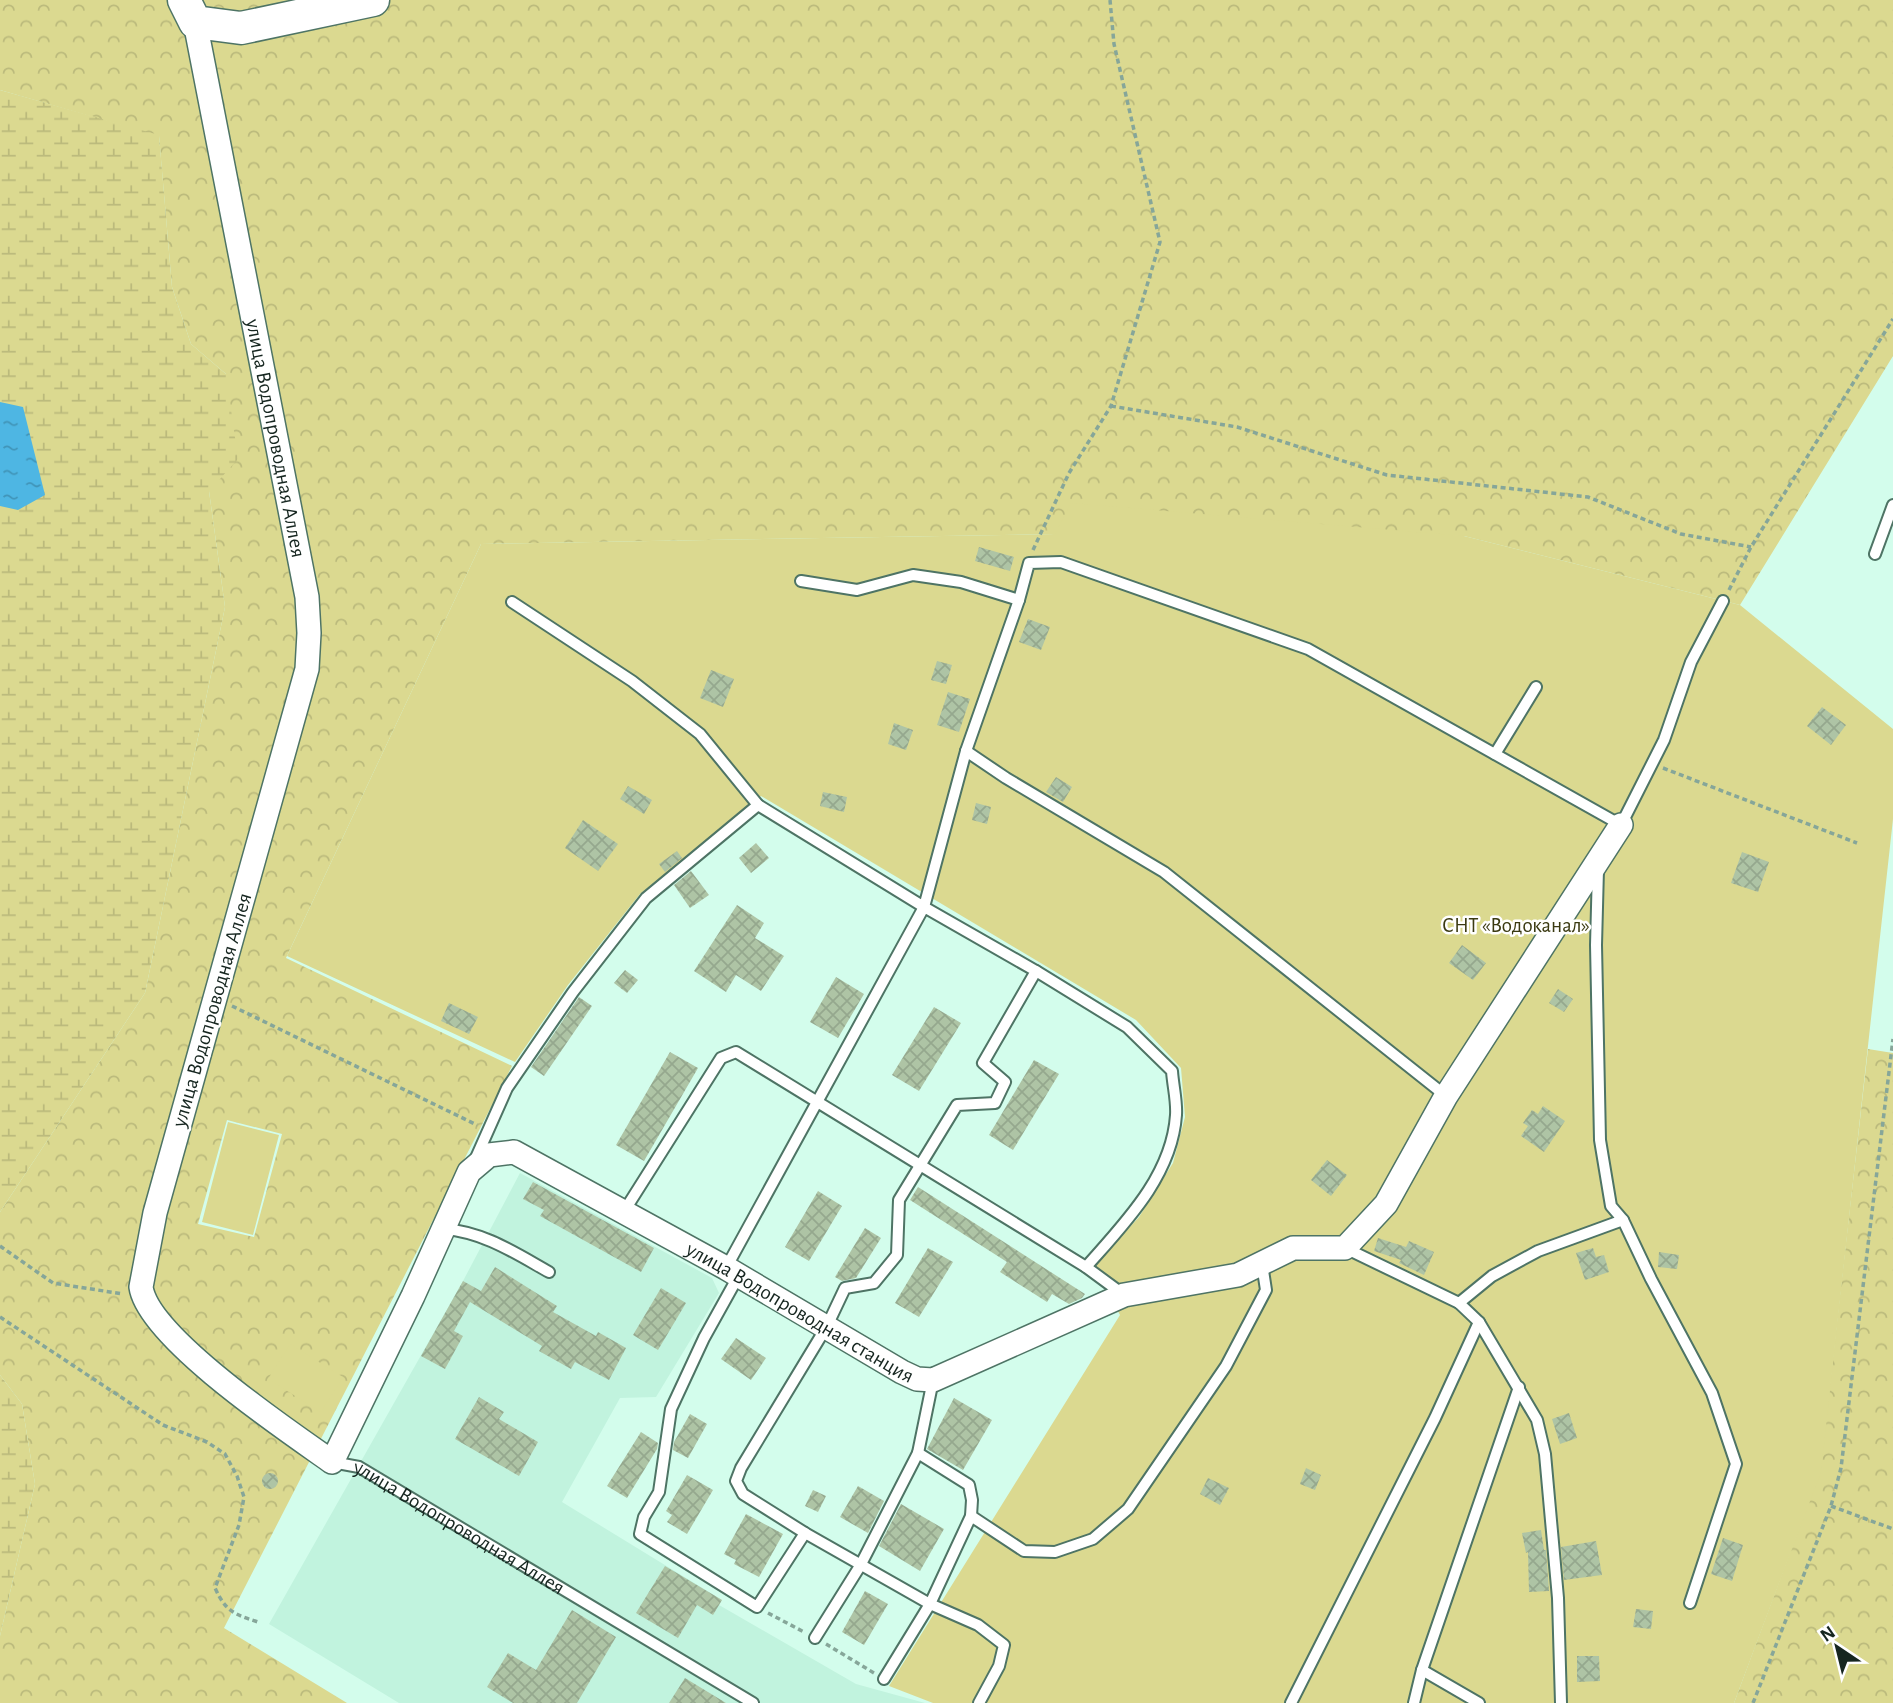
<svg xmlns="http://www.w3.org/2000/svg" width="1893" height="1703" viewBox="0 0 1893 1703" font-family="'Alegreya Sans',sans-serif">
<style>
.built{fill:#c1f3de}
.forest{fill:url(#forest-crowns);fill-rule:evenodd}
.wetland{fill:url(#wetland-marsh)}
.garden{fill:#dbd990}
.water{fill:url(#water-ripples)}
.building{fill:url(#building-cross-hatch)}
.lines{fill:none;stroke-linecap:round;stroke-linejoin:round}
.lane-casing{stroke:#4e7465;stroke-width:14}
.street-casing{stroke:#4e7465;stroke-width:26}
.secondary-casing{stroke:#4e7465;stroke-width:35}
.path{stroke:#86a699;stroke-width:3.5;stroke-dasharray:5 3.5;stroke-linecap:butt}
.lane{stroke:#fff;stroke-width:10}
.street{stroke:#fff;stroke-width:23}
.secondary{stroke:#fff;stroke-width:32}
.labels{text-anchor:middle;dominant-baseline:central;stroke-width:5;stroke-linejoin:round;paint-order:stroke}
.street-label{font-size:21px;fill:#162620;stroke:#fff}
.park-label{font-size:21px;fill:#3b3a12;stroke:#fff}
</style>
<defs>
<pattern id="forest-crowns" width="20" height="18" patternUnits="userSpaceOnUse" patternTransform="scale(1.75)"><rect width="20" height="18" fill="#dbd990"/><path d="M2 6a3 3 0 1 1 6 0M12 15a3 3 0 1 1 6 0" fill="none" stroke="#bbba7c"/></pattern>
<pattern id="wetland-marsh" width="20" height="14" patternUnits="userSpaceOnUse" patternTransform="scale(1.75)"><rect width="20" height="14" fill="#dbd990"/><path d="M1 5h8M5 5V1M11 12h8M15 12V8" fill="none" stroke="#bbba7c"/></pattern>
<pattern id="water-ripples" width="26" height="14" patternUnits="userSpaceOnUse" patternTransform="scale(1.75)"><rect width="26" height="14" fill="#4eb6e3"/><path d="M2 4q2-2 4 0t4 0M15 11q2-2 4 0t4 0" fill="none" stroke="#4094b8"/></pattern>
<pattern id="building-cross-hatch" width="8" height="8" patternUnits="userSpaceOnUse" patternTransform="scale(1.75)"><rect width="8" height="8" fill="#aec4a5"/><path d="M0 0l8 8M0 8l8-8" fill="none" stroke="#95a88e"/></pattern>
</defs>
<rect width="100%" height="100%" fill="#d3fdec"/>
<!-- built -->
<path class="built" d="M 520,1173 L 712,1278 L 719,1293 L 656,1397 L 620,1398 L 562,1502 L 722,1600 L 719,1605 L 856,1684 L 925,1703 L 399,1703 L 269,1624 L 463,1281 Z"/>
<!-- forest -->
<path class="forest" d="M 0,0 L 1893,0 L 1893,356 L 1740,605 L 1464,536 L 1055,534 L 481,544 L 286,958 L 512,1066 L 224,1628 L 347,1703 L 0,1703 L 0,1636 L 35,1484 L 22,1404 L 0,1375 L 0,1212 L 145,993 L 225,607 L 209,491 L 226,374 L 191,344 L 172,287 L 159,136 L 0,90 ZM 227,1120 L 282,1134 L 254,1237 L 198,1224 Z
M 1868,1049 L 1893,1053 L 1893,1703 L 1734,1703 L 1820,1472 Z"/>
<!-- wetland -->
<path class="wetland" d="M 0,90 L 159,135 L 172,287 L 191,344 L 226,374 L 238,459 L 209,491 L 225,607 L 145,993 L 0,1212 Z
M 0,1375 L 22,1404 L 35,1484 L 0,1636 Z"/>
<!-- garden -->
<path class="garden" d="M 1071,503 L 1464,536 L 1740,605 L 1893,729 L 1893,819 L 1821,1472 L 1734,1703 L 933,1703 L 889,1686 L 1120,1315 L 1094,1266 L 1139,1217 L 1173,1163 L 1185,1117 L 1181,1068 L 1136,1020 L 761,796 L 640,894 L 568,985 L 515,1062 L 287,956 L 481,544 L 1055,534 Z
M 228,1122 L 279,1135 L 253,1235 L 202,1222 Z
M 290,1344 L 343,1377 L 321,1412 L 268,1379 Z"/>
<!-- water -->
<path class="water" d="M 0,402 L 23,407 L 45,495 L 18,510 L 0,506 Z"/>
<!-- building -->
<path class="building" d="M 979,547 L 1014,557 L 1010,571 L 975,561 Z
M 1028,619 L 1050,627 L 1041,650 L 1019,642 Z
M 937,661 L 952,665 L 946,684 L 931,680 Z
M 711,670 L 734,679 L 723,707 L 700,698 Z
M 948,692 L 970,699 L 959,732 L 937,725 Z
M 1822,707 L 1846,725 L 1831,745 L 1807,726 Z
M 894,723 L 913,730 L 906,750 L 888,744 Z
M 1056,777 L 1072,787 L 1063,802 L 1046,792 Z
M 628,786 L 652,800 L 644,814 L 620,799 Z
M 823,792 L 847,797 L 844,812 L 820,806 Z
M 976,803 L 991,807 L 987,824 L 972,820 Z
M 583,820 L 618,844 L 598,871 L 565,848 Z
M 756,843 L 769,858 L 751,873 L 739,858 Z
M 677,851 L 682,858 L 665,872 L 659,864 Z
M 1742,852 L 1769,862 L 1758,892 L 1731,883 Z
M 691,871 L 709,895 L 690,908 L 674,885 Z
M 737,905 L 764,923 L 755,938 L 784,956 L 761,991 L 736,975 L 726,992 L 694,971 Z
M 1462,945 L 1486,963 L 1473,980 L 1449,963 Z
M 625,970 L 638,980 L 627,993 L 614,983 Z
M 836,977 L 864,994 L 838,1038 L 810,1022 Z
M 1558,989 L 1573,999 L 1564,1012 L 1549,1003 Z
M 579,997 L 592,1006 L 544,1076 L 531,1067 Z
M 449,1003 L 478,1017 L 469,1034 L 441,1021 Z
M 934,1007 L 961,1023 L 919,1091 L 892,1075 Z
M 670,1052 L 698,1068 L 644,1161 L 616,1145 Z
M 1034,1060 L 1059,1074 L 1013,1150 L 989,1135 Z
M 1543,1106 L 1565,1121 L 1544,1152 L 1521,1136 L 1528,1126 L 1523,1123 L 1532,1110 L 1538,1114 Z
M 1327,1160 L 1347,1175 L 1331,1196 L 1311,1180 Z
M 533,1182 L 654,1248 L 641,1272 L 540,1216 L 544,1210 L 523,1199 Z
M 918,1187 L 1085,1294 L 1082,1298 L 1069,1304 L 1052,1294 L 1047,1302 L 1000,1272 L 1007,1262 L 910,1200 Z
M 818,1191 L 842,1206 L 809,1261 L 785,1247 Z
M 865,1228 L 881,1238 L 856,1278 L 842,1281 L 835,1277 Z
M 1378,1238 L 1406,1247 L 1409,1241 L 1434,1252 L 1424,1275 L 1399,1263 L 1401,1260 L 1374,1251 Z
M 928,1248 L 953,1262 L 919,1317 L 895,1303 Z
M 1593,1248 L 1596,1257 L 1604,1255 L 1609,1272 L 1585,1280 L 1576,1253 Z
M 1659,1252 L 1679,1255 L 1677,1269 L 1658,1267 Z
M 495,1267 L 557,1306 L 553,1312 L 596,1336 L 598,1332 L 626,1348 L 609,1380 L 575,1362 L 571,1369 L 539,1351 L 542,1346 L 470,1302 L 454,1331 L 463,1336 L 445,1369 L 421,1356 L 463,1281 L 481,1291 Z
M 661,1288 L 686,1303 L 658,1350 L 633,1335 Z
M 736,1338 L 766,1358 L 751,1380 L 721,1359 Z
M 479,1397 L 504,1412 L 499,1419 L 538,1442 L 519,1476 L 455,1439 Z
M 954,1398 L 992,1420 L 963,1470 L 927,1449 Z
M 1569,1413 L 1577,1438 L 1560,1444 L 1552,1419 Z
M 690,1414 L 707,1424 L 688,1458 L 673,1450 L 674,1442 Z
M 641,1432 L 658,1443 L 657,1449 L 627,1498 L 607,1486 Z
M 1306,1468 L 1321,1475 L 1315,1490 L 1300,1484 Z
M262 1481a8 8 0 1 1 16 0a8 8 0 1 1-16 0Z
M 687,1475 L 713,1490 L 687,1534 L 667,1522 L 672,1515 L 666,1511 Z
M 1208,1478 L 1229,1488 L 1220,1505 L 1200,1494 Z
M 858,1486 L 884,1501 L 868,1533 L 840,1517 Z
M 813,1490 L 826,1496 L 818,1512 L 805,1506 Z
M 901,1504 L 944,1529 L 920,1571 L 879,1546 Z
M 746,1514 L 783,1534 L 759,1577 L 734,1564 L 736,1560 L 724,1554 Z
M 1541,1530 L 1544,1550 L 1546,1550 L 1549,1591 L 1529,1592 L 1528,1552 L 1526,1553 L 1522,1533 Z
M 1723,1538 L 1743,1545 L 1732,1581 L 1711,1574 Z
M 1596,1541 L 1602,1575 L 1564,1580 L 1561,1547 Z
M 665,1566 L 722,1600 L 713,1615 L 697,1605 L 678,1638 L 636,1613 Z
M 865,1591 L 888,1604 L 864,1645 L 842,1632 Z
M 1636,1609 L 1653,1611 L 1651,1629 L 1633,1627 Z
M 572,1610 L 616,1637 L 577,1703 L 513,1703 L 487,1687 L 508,1653 L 536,1670 Z
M 1577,1656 L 1599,1656 L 1600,1681 L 1577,1682 Z
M 685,1678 L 726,1703 L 669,1703 Z"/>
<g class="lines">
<defs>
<g id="lane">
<path d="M 1875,554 L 1893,505"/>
<path d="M 801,581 L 857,590 L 913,575 L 961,582 L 1019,600"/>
<path d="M 512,602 L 632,681 L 700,734 L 758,805"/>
<path d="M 966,751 L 1006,778 L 1164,872 L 1446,1096"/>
<path d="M 1495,754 L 1536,687"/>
<path d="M 1036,971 L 1127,1027 L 1172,1071 C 1173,1086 1177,1101 1176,1115 C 1172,1176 1124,1224 1086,1267"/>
<path d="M 475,1160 L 507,1088 L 573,992 L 646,898 L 758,805 L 924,907 L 966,751 L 1019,600 L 1029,563 L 1061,562 L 1308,649 L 1621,825 L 1664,740 L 1691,662 L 1723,601"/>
<path d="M 623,1213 L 721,1058 L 736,1052 L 1086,1267 L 1124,1295"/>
<path d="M 1623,1220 L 1651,1279 L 1712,1393 L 1736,1464 L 1690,1603"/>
<path d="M 444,1229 C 484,1232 515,1253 549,1272"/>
<path d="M 1345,1248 L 1459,1303 L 1492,1276 L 1538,1251 L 1623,1220 L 1611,1206 L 1600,1140 L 1596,945 L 1598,869"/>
<path d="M 726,1268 L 924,907 L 1036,971 L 983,1063 L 1005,1082 L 995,1103 L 957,1105 L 899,1200 L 897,1255 L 874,1283 L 845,1288 L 827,1326 L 741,1468 L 736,1481 L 743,1494 L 805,1533 L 930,1604 L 978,1625 L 1004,1645 L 999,1666 L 979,1703"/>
<path d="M 739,1275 L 704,1338 L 671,1409 L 659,1492 L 644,1517 L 640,1534 L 757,1607 L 805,1533"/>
<path d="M 1459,1303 L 1479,1322 L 1537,1420 L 1545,1454 L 1558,1598 L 1561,1703"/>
<path id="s1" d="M 332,1462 L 359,1467 L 753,1703"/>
<path d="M 971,1516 L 1024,1551 L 1055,1552 L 1093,1539 L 1128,1509 L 1226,1366 L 1266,1290 L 1262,1264"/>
<path d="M 815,1638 L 860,1566 L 918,1453 L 933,1380"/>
<path d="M 1422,1670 L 1479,1703"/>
<path d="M 884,1679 L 930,1604 L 971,1516 L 972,1500 L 969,1485 L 918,1453"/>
<path d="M 1291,1703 L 1435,1418 L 1479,1322"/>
<path d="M 1414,1703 L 1422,1670 L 1519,1387"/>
</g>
<g id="street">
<path id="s2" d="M 195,22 L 307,597 L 309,633 L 307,669 L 155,1213 L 141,1287 C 148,1337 288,1431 332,1462 L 413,1296 L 469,1172 L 489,1155 L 514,1152 L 726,1268 L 902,1372 L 917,1379 L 933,1380 L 1124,1295 L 1238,1275 L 1293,1248 L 1345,1248 L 1386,1204 L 1446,1096 L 1621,825"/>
</g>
<path id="secondary" d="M 184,0 L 195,22 L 241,28 L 373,0"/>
</defs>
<!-- lane casing -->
<use href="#lane" class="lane-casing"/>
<!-- street casing -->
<use href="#street" class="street-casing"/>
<!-- secondary casing -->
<use href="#secondary" class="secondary-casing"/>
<!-- path -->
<path class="path" d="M 1111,406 L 1237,427 L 1387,475 L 1588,497 L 1681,534 L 1751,547
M 1033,550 L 1069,473 L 1111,406 L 1160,242 L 1114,44 L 1110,0
M 1729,590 L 1751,547 L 1893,319
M 1663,768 L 1857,843
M 232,1006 L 477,1125
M 0,1246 L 53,1283 L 123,1294
M 0,1317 L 163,1425 L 207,1442 L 225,1454 L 237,1476 L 244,1497 L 239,1525 L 215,1588 C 226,1612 234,1614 258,1622
M 1831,1506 L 1893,1529
M 768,1613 L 804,1632
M 826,1644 L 874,1673
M 1753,1703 L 1831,1506 L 1841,1468 L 1893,1039"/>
<!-- lane -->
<use href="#lane" class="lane"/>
<!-- street -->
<use href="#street" class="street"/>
<!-- secondary -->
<use href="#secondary" class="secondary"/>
</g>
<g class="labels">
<!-- street labels -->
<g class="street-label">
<text stroke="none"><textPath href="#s2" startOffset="424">улица Водопроводная Аллея</textPath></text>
<text transform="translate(212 1010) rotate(-74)">улица Водопроводная Аллея</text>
<text stroke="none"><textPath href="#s2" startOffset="2261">улица Водопроводная станция</textPath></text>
<text stroke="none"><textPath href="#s1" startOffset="144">улица Водопроводная Аллея</textPath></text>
</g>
<!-- park labels -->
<g class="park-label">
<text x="1516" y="925">СНТ «Водоканал»</text>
</g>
</g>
<!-- north arrow -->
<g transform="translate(1837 1647) rotate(325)" stroke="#ffffff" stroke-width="5" paint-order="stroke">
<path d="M0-5L12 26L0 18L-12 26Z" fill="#162620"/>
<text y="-10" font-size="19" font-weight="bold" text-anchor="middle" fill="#162620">N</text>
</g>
</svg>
